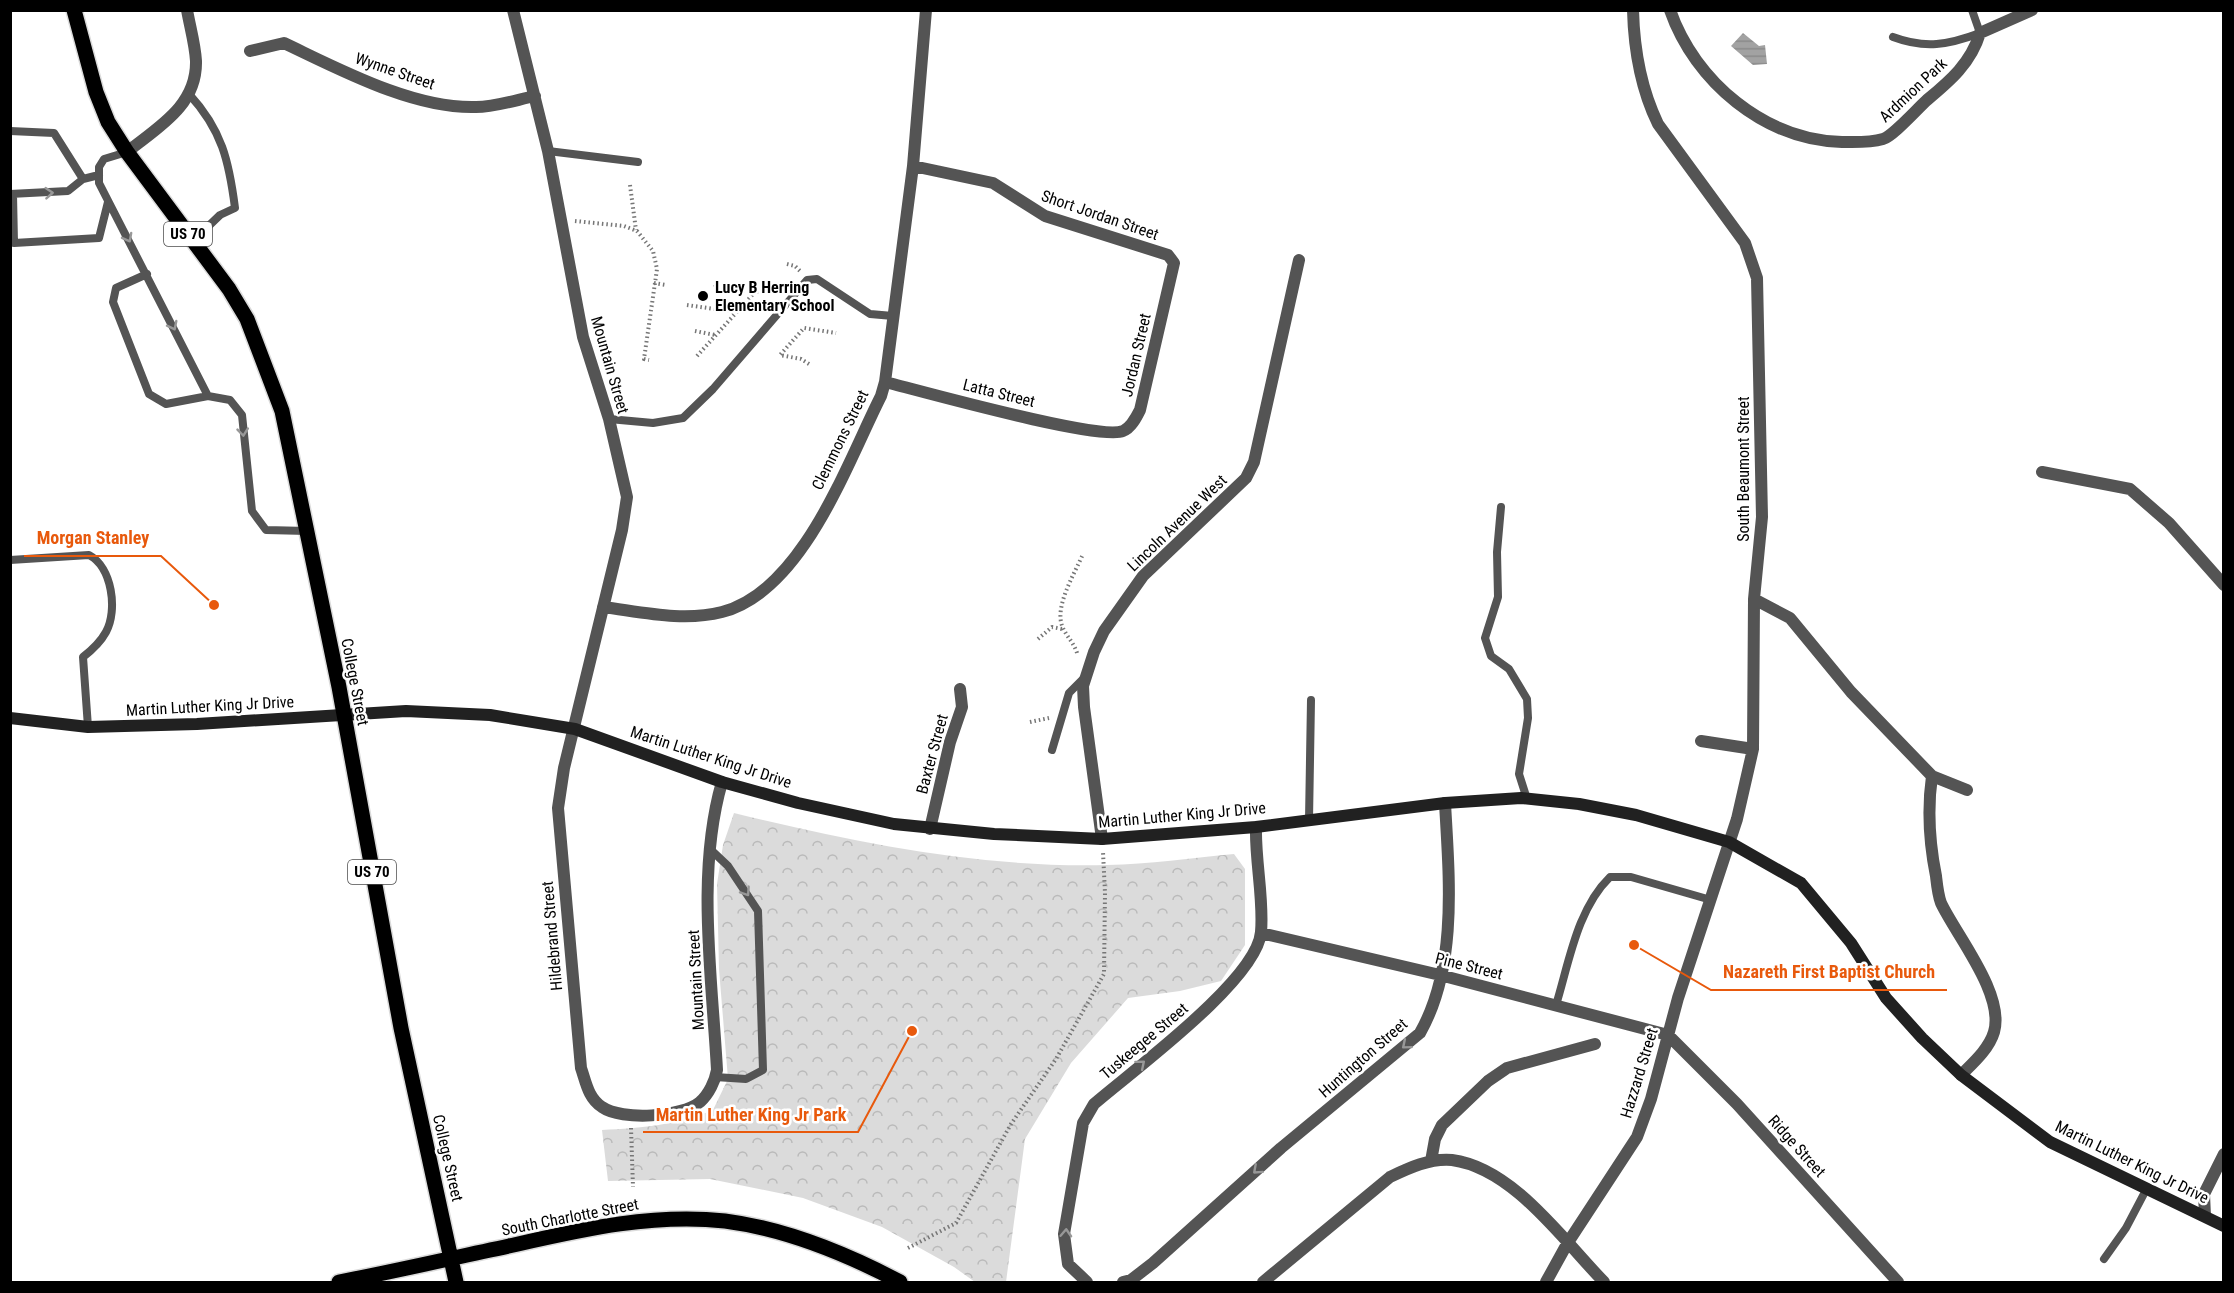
<svg xmlns="http://www.w3.org/2000/svg" width="2234" height="1293" viewBox="0 0 2234 1293" font-family="'Roboto Condensed',sans-serif">
<style>
.park{fill:url(#park-crowns)}
.water{fill:url(#water-rules)}
.lines{fill:none;stroke-linecap:round;stroke-linejoin:round}
.primary-casing{stroke:#dbdbdb;stroke-width:18}
.path{stroke:#767676;stroke-width:4;stroke-dasharray:1.5 3;stroke-linecap:butt}
.service{stroke:#545454;stroke-width:8}
.minor{stroke:#545454;stroke-width:12}
.secondary{stroke:#212121;stroke-width:12}
.primary{stroke:#000;stroke-width:15}
.oneway{stroke:#989898}
.poi-dot{fill:#000;stroke:#fff;stroke-width:2}
.labels{text-anchor:middle;dominant-baseline:central;stroke-width:5;stroke-linejoin:round;paint-order:stroke}
.shield{fill:#fff;stroke:#4c4c4c;stroke-width:1.5}
.shield-label{font-size:15px;font-weight:bold;fill:#000}
.street-label{font-size:16px;fill:#000;stroke:#fff}
.poi-label{font-size:16px;font-weight:bold;fill:#000;stroke:#fff;text-anchor:start}
.leader{fill:none;stroke:#e8590c;stroke-width:2}
.callout-dot{fill:#e8590c;stroke:#fff;stroke-width:2}
.callout-label{font-size:18px;text-anchor:middle;font-weight:bold;fill:#e8590c;stroke:#fff;stroke-width:5;stroke-linejoin:round;paint-order:stroke}
</style>
<defs>
<pattern id="park-crowns" width="20" height="18" patternUnits="userSpaceOnUse" patternTransform="scale(1.5)"><rect width="20" height="18" fill="#dbdbdb"/><path d="M2 6a3 3 0 1 1 6 0M12 15a3 3 0 1 1 6 0" fill="none" stroke="#bababa"/></pattern>
<pattern id="water-rules" width="6" height="5" patternUnits="userSpaceOnUse" patternTransform="scale(1.5)"><rect width="6" height="5" fill="#a2a2a2"/><path d="M0 2.5h6" fill="none" stroke="#8a8a8a"/></pattern>
</defs>
<rect width="100%" height="100%" fill="#fff"/>
<!-- park -->
<path class="park" d="M 734,813 C 857,843 979,868 1107,865 C 1149,864 1192,858 1234,854 L 1245,869 L 1245,945 L 1221,981 L 1180,991 L 1128,998 L 1071,1063 L 1025,1139 L 1006,1282 L 975,1282 L 954,1267 L 882,1227 L 803,1198 L 710,1179 L 608,1181 L 602,1130 C 642,1128 676,1125 713,1110 L 728,1079 L 719,969 L 717,884 L 723,845 Z"/>
<!-- water -->
<path class="water" d="M 1743,33 L 1759,46 L 1765,45 L 1767,64 L 1753,65 L 1731,46 Z"/>
<g class="lines">
<defs>
<path id="primary" d="M 74,10 L 96,92 L 108,122 L 127,152 L 229,289 L 247,319 L 282,411 L 339,687 L 401,1028 L 456,1282
M 339,1282 C 396,1271 452,1258 509,1246 C 580,1230 651,1213 725,1221 C 787,1229 845,1253 900,1282"/>
</defs>
<!-- primary casing -->
<use href="#primary" class="primary-casing"/>
<!-- path -->
<path class="path" d="M 630,185 L 636,230
M 575,221 L 624,226 L 637,231 L 653,251 L 657,269 L 644,359 L 649,360
M 787,264 L 795,266 L 801,272
M 654,283 L 666,285
M 715,285 L 715,288 L 770,293
M 687,305 L 735,312
M 695,331 L 715,335
M 697,356 L 754,293
M 809,364 L 801,359 L 780,355 L 804,328 L 836,333
M 1038,639 L 1052,627 L 1062,629
M 1077,653 C 1074,643 1067,637 1063,628 C 1053,608 1075,573 1083,554
M 1030,722 L 1049,718
M 631,1128 L 633,1187
M 908,1248 L 956,1223 L 1011,1124 L 1056,1059 L 1104,974 L 1105,893 L 1103,852"/>
<!-- service -->
<path class="service" d="M 1893,37 C 1925,49 1948,45 1980,33 L 1972,10
M 189,94 C 222,130 229,161 235,208 L 220,215 L 193,241
M 10,131 L 54,133 L 83,179
M 548,151 L 638,162
M 127,152 L 104,159 L 99,167 L 99,183 L 208,396 L 166,404 L 149,394 L 113,302 L 116,288 L 147,274
M 10,194 L 68,191 L 83,179 L 99,175
M 13,194 L 14,243 L 99,238 L 108,202
M 208,396 L 230,400 L 242,415 L 252,511 L 266,530 L 307,531
M 609,419 L 653,423 L 683,418 L 713,389 L 807,280 L 817,279 L 870,314 L 893,316
M 1501,507 L 1497,552 L 1498,597 L 1485,638 L 1491,656 L 1509,669 L 1527,699 L 1528,718 L 1519,774 L 1527,799
M 10,560 L 89,555 C 112,567 118,610 106,632 C 100,643 92,650 83,657 L 88,727
M 1052,750 L 1069,693 L 1085,677
M 1309,820 L 1311,700
M 710,849 L 728,866 L 758,911 L 763,1070 L 746,1079 L 715,1077
M 1556,1005 C 1569,963 1577,909 1610,877 L 1631,877 L 1711,900
M 2104,1259 L 2126,1228 L 2147,1188"/>
<!-- minor -->
<path class="minor" d="M 513,10 L 548,151 L 583,337 L 609,419 L 627,497 L 622,530 L 564,768 L 558,808 L 581,1068 C 586,1082 588,1098 602,1107 C 622,1121 682,1117 700,1102 C 709,1094 715,1081 717,1070 C 712,977 696,872 722,782
M 1633,10 C 1634,49 1641,89 1658,124 L 1745,243 L 1757,278 L 1762,517 L 1754,599 L 1790,618 L 1851,692 L 1932,776 C 1927,811 1929,841 1936,876 C 1937,885 1938,895 1941,903 C 1956,935 2005,994 1994,1032 C 1989,1049 1973,1063 1961,1075
M 1670,10 C 1695,82 1765,140 1842,142 C 1855,142 1869,143 1883,139 C 1893,136 1917,109 1927,100 C 1950,81 1971,63 1980,33 L 2032,10
M 250,51 L 284,43 C 339,69 413,109 476,107 C 495,107 516,100 535,96
M 127,152 C 158,127 197,106 196,61 C 195,44 190,27 187,10
M 885,382 C 921,391 1099,441 1123,431 C 1131,428 1136,418 1140,410 L 1174,263 L 1168,255 L 1045,216 L 993,183 L 913,166
M 2042,472 L 2130,489 L 2169,523 L 2224,585
M 603,607 C 642,612 683,622 722,612 C 803,591 847,463 881,396 L 885,382 L 913,166 L 926,10
M 1701,741 L 1753,749
M 1932,776 L 1967,790
M 930,829 L 950,742 L 962,707 L 960,689
M 1102,839 L 1084,707 L 1083,686 L 1094,652 L 1104,631 L 1143,576 L 1246,478 L 1254,462 L 1299,260
M 1261,933 L 1440,975 L 1668,1035 L 1737,1104 L 1898,1282
M 1431,1161 L 1435,1139 L 1442,1125 L 1488,1081 L 1507,1068 L 1595,1044
M 2205,1216 L 2204,1194 L 2224,1154
M 1087,1282 L 1068,1264 L 1064,1234 L 1083,1123 L 1094,1104 C 1132,1071 1257,980 1261,932 C 1264,900 1255,860 1256,827
M 1123,1282 L 1131,1280 L 1153,1263 L 1281,1148 L 1420,1033 C 1458,966 1449,877 1445,803
M 1263,1282 L 1390,1177 C 1409,1168 1430,1158 1452,1160 C 1513,1168 1563,1240 1604,1282
M 1546,1282 L 1567,1244 L 1637,1137 L 1651,1099 L 1678,998 L 1737,819 L 1753,749 L 1754,599"/>
<!-- secondary -->
<path class="secondary" d="M 10,718 L 88,727 L 197,724 L 406,711 L 490,715 L 575,729 L 722,782 L 798,803 L 894,824 L 994,834 L 1102,839 L 1256,827 L 1445,803 L 1521,798 L 1579,804 L 1636,815 L 1729,842 L 1801,883 L 1851,943 L 1886,998 L 1922,1038 L 1961,1075 L 2050,1142 L 2224,1226"/>
<!-- primary -->
<use href="#primary" class="primary"/>
</g>
<!-- one-way arrows -->
<defs><path id="oneway-chevron" d="M-2-3.5L2.5 0L-2 3.5" fill="none" stroke-width="1.6" stroke-linecap="round" stroke-linejoin="round" transform="scale(1.5)"/></defs>
<g class="oneway">
<use href="#oneway-chevron" transform="translate(49 193) rotate(-4)"/>
<use href="#oneway-chevron" transform="translate(128 238) rotate(62)"/>
<use href="#oneway-chevron" transform="translate(173 326) rotate(63)"/>
<use href="#oneway-chevron" transform="translate(243 432) rotate(84)"/>
<use href="#oneway-chevron" transform="translate(746 892) rotate(56)"/>
<use href="#oneway-chevron" transform="translate(1406 1045) rotate(140)"/>
<use href="#oneway-chevron" transform="translate(1141 1064) rotate(-40)"/>
<use href="#oneway-chevron" transform="translate(1257 1170) rotate(138)"/>
<use href="#oneway-chevron" transform="translate(1066 1233) rotate(-87)"/>
</g>
<!-- markers -->
<circle class="poi-dot" cx="703" cy="296" r="6"/>
<g class="labels">
<!-- shield labels -->
<g class="shield">
<rect x="164" y="222" width="48" height="24" rx="4.5"/>
<rect x="348" y="860" width="48" height="24" rx="4.5"/>
</g>
<g class="shield-label">
<text x="188" y="234">US 70</text>
<text x="372" y="872">US 70</text>
</g>
<!-- street labels -->
<g class="street-label">
<text transform="translate(395 71) rotate(19)">Wynne Street</text>
<text transform="translate(1913 90) rotate(-43)">Ardmion Park</text>
<text transform="translate(1100 215) rotate(19)">Short Jordan Street</text>
<text transform="translate(1136 355) rotate(-77)">Jordan Street</text>
<text transform="translate(610 365) rotate(74)">Mountain Street</text>
<text transform="translate(999 393) rotate(14)">Latta Street</text>
<text transform="translate(840 440) rotate(-64)">Clemmons Street</text>
<text transform="translate(1743 469) rotate(-90)">South Beaumont Street</text>
<text transform="translate(1177 523) rotate(-44)">Lincoln Avenue West</text>
<text transform="translate(355 682) rotate(79)">College Street</text>
<text transform="translate(210 706) rotate(-3)">Martin Luther King Jr Drive</text>
<text transform="translate(932 754) rotate(-75)">Baxter Street</text>
<text transform="translate(711 757) rotate(18)">Martin Luther King Jr Drive</text>
<text transform="translate(1182 815) rotate(-5)">Martin Luther King Jr Drive</text>
<text transform="translate(552 936) rotate(-95)">Hildebrand Street</text>
<text transform="translate(1469 966) rotate(14)">Pine Street</text>
<text transform="translate(696 980) rotate(-93)">Mountain Street</text>
<text transform="translate(1144 1041) rotate(-40)">Tuskeegee Street</text>
<text transform="translate(1363 1058) rotate(-41)">Huntington Street</text>
<text transform="translate(1639 1073) rotate(-73)">Hazzard Street</text>
<text transform="translate(1797 1146) rotate(48)">Ridge Street</text>
<text transform="translate(448 1158) rotate(77)">College Street</text>
<text transform="translate(2132 1162) rotate(26)">Martin Luther King Jr Drive</text>
<text transform="translate(570 1217) rotate(-11)">South Charlotte Street</text>
</g>
<!-- poi labels -->
<g class="poi-label">
<text x="715" y="287">Lucy B Herring<tspan x="715" dy="18">Elementary School</tspan></text>
</g>
</g>
<!-- callouts -->
<path class="leader" d="M214 605L161 556H24M1634 945L1711 990H1947M912 1031L858 1132H643"/>
<g class="callout-dot">
<circle cx="214" cy="605" r="6"/>
<circle cx="1634" cy="945" r="6"/>
<circle cx="912" cy="1031" r="6"/>
</g>
<g class="callout-label">
<text x="93" y="544">Morgan Stanley</text>
<text x="1829" y="978">Nazareth First Baptist Church</text>
<text x="751" y="1121">Martin Luther King Jr Park</text>
</g>
<!-- border -->
<rect width="2234" height="1293" fill="none" stroke="#000000" stroke-width="24"/>
</svg>
